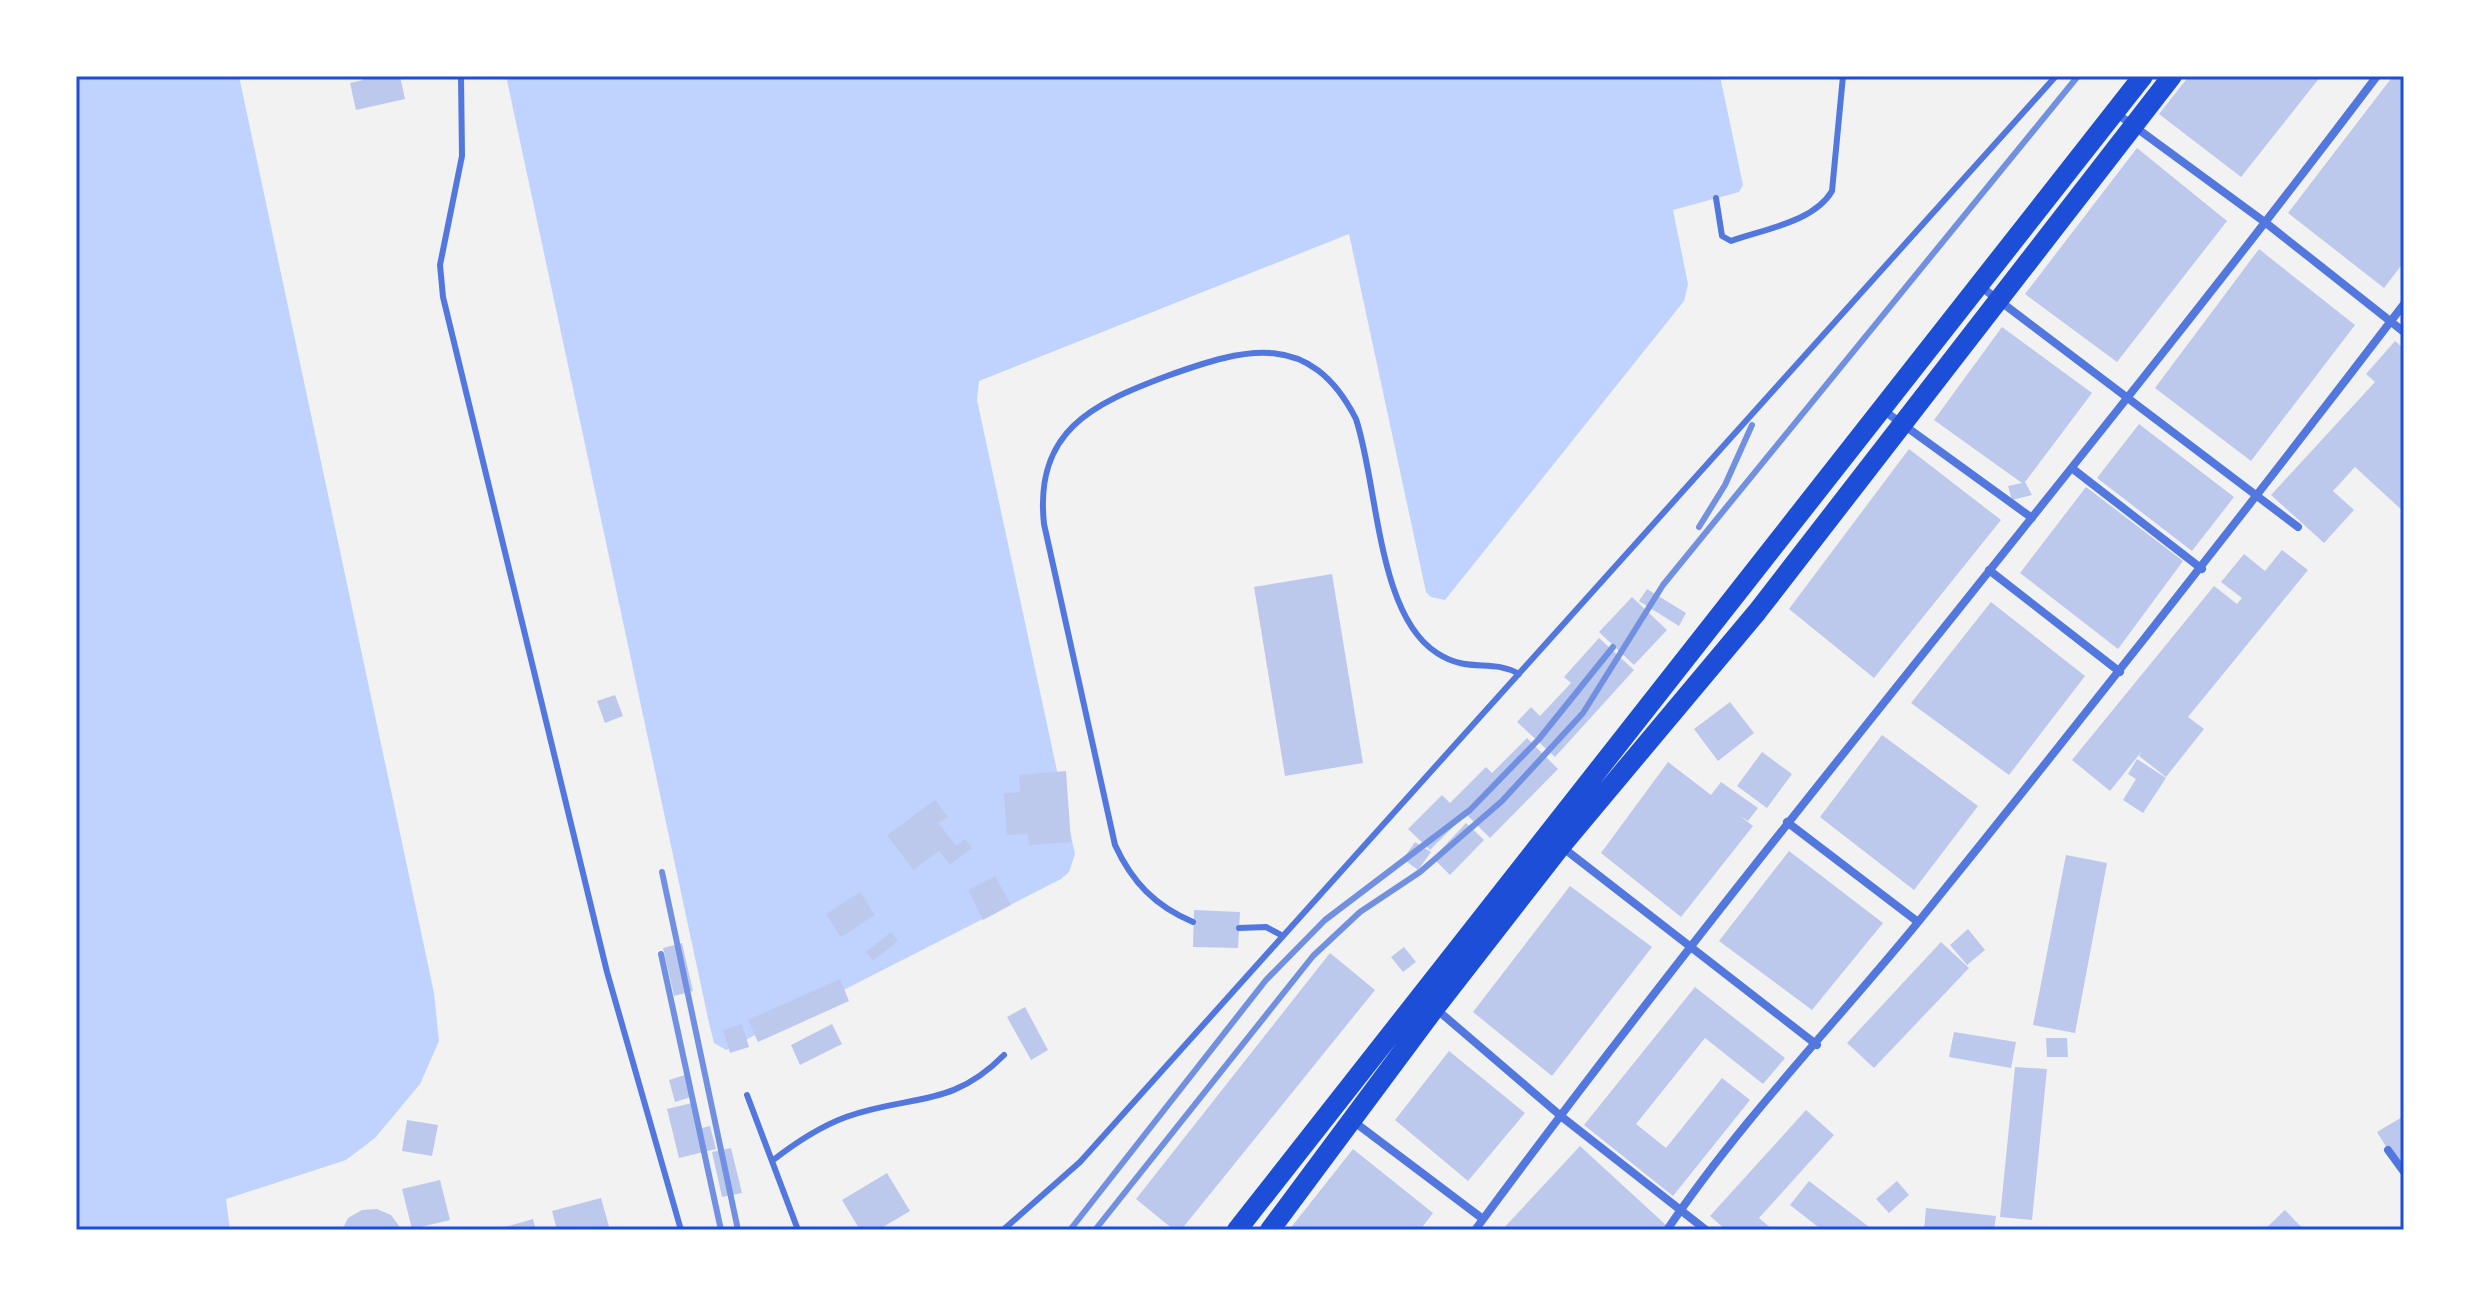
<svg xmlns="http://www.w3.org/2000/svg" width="2480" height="1306" viewBox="0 0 2480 1306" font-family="'IBM Plex Serif',serif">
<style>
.water{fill:#bfd3fe}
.building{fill:#bdc9ec}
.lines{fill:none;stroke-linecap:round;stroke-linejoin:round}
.service{stroke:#5277de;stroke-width:6}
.minor{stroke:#5277de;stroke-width:8}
.primary{stroke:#1d4ed8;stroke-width:20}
.rail{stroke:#7290e2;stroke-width:6}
.neatline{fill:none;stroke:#1d4ed8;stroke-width:3}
</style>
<rect width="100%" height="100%" fill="#f2f2f2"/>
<!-- water -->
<path class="water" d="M 76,76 L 239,76 L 434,993 L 439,1041 L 420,1084 L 375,1138 L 346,1160 L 226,1199 L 230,1230 L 76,1230 Z
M 506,76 L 1720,76 L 1743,185 L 1739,192 L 1673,210 L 1688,284 L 1684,301 L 1445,600 L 1431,597 L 1426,592 L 1349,234 L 979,381 L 977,400 L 1075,854 L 1069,872 L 1061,879 L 726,1050 L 714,1043 L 709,1023 Z"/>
<!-- building -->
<path class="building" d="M 362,76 L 400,76 L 405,99 L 356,110 L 350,83 L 363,80 Z
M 2189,76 L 2321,76 L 2241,177 L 2159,114 Z
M 2393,76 L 2404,76 L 2404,262 L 2384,288 L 2288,213 Z
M 2137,148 L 2227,221 L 2117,362 L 2025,294 Z
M 2259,249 L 2355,325 L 2251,461 L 2155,388 Z
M 2002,327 L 2092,393 L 2025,482 L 2032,495 L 2012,500 L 2008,486 L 2022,483 L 1934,420 Z
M 2395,341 L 2404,349 L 2404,512 L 2355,467 L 2333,491 L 2354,510 L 2324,543 L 2271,495 L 2375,382 L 2366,374 Z
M 2139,424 L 2234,497 L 2192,551 L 2097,478 Z
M 1909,449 L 2001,520 L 1874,678 L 1789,609 Z
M 2086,487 L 2183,561 L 2118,649 L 2020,573 Z
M 2282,550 L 2308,570 L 2188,717 L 2204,729 L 2166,777 L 2139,756 L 2142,751 L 2110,791 L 2072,760 L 2214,586 L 2237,604 L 2242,598 L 2221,582 L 2244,554 L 2265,571 Z
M 1332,574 L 1363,763 L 1285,776 L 1254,587 Z
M 1647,589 L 1686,613 L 1679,626 L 1639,601 Z
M 1632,597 L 1667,630 L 1634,665 L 1599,632 Z
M 1991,602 L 2085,676 L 2009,775 L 1911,703 Z
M 1599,638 L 1634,670 L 1555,757 L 1517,722 L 1531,707 L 1540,716 L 1571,683 L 1564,677 Z
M 615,695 L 623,716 L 605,723 L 597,701 Z
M 1730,702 L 1754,733 L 1718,761 L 1694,729 Z
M 1882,735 L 1978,806 L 1914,890 L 1820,817 Z
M 1527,738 L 1558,769 L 1490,838 L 1466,814 L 1430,850 L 1408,829 L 1442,795 L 1450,803 L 1486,767 L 1492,773 Z
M 1762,752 L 1792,774 L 1767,808 L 1737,786 Z
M 2137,759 L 2166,778 L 2143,813 L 2123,800 L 2136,779 L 2128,774 Z
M 1668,762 L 1711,795 L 1721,782 L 1758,808 L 1748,821 L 1740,816 L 1753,826 L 1681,917 L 1601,853 Z
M 1066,771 L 1071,842 L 1029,845 L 1028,834 L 1007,835 L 1004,793 L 1020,792 L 1019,775 Z
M 935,800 L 948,817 L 939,823 L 956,846 L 965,839 L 972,848 L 950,865 L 939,851 L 913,870 L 887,835 Z
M 1466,823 L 1484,840 L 1450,875 L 1433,858 Z
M 1415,842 L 1431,852 L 1418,870 L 1403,859 Z
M 1789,851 L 1883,923 L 1812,1010 L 1719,941 Z
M 2066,855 L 2107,863 L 2075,1033 L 2033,1025 Z
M 995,876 L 1011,905 L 983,920 L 968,890 Z
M 1570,886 L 1652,947 L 1552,1076 L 1473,1012 Z
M 860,892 L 875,915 L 841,937 L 826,914 Z
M 1194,910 L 1240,912 L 1238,948 L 1193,947 Z
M 1968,929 L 1985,950 L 1967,965 L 1950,945 Z
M 891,932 L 898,941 L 873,961 L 866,952 Z
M 1941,942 L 1969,968 L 1874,1068 L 1847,1043 Z
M 682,943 L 693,991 L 674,996 L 663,948 Z
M 1404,947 L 1416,962 L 1403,972 L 1391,957 Z
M 1330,953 L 1375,990 L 1181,1230 L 1174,1230 L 1136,1199 Z
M 840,979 L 849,1001 L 758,1042 L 748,1020 Z
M 1695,987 L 1785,1058 L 1763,1084 L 1705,1038 L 1636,1124 L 1666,1148 L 1722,1078 L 1750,1100 L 1673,1196 L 1584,1125 Z
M 1025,1007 L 1048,1050 L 1031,1060 L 1007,1017 Z
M 742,1024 L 749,1047 L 730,1053 L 723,1030 Z
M 832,1024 L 842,1044 L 800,1065 L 791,1045 Z
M 1954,1032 L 2016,1042 L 2011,1068 L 1949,1057 Z
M 2046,1038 L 2067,1038 L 2068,1057 L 2047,1057 Z
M 1449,1051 L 1525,1113 L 1468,1181 L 1395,1120 Z
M 2015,1067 L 2047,1069 L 2032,1220 L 2000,1217 Z
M 688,1074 L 694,1096 L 675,1102 L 669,1080 Z
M 696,1102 L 702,1128 L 710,1126 L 716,1149 L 679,1158 L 667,1109 Z
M 1806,1110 L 1834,1135 L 1759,1218 L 1773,1230 L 1726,1230 L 1710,1216 Z
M 2404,1116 L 2404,1176 L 2377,1132 Z
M 407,1120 L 438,1125 L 432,1156 L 402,1151 Z
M 1580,1146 L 1667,1226 L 1663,1230 L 1502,1230 Z
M 731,1148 L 742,1193 L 722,1197 L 712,1152 Z
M 1353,1149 L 1433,1213 L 1420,1230 L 1289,1230 Z
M 887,1173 L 910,1211 L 878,1230 L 860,1230 L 842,1200 Z
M 440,1180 L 450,1220 L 412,1229 L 402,1189 Z
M 1809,1181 L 1873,1230 L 1822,1230 L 1790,1205 Z
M 1897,1181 L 1909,1195 L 1889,1213 L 1876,1199 Z
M 601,1198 L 610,1230 L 557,1230 L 552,1211 Z
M 1926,1208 L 1996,1216 L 1994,1230 L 1924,1230 Z
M 377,1209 L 391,1215 L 402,1230 L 342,1230 L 348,1218 L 362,1210 Z
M 2285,1210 L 2304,1230 L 2264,1230 Z
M 533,1219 L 536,1230 L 498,1230 L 498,1229 Z"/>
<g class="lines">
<!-- service -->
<path class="service" d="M 461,76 L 462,156 L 440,265 L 443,297 L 607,972 L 681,1230
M 1716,198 L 1722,236 L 1731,241 C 1764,229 1814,222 1832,191 L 1843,76
M 1193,922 C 1155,906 1132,882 1115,845 L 1044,524 C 1034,431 1092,404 1167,376 C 1245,348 1310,329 1356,419 C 1378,485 1377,615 1437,653 C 1469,674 1491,658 1519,674
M 1239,928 L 1266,927 L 1283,936
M 747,1095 L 798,1230
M 772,1161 C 795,1143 819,1127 846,1117 C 910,1094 951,1109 1004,1055
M 1003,1230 L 1080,1162 L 2056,76"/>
<!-- minor -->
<path class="minor" d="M 2116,113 L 2266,223 L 2404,332
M 1980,286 L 2298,527
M 1883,410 L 2032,518
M 2073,469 L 2202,569
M 1989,570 L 2120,672
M 1787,822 L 1918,922
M 1562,847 L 1817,1045
M 1435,1008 L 1562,1117 L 1706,1230
M 1353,1121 L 1483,1219
M 2388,1150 L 2404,1172
M 1475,1230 C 1765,837 2083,466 2377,76
M 1667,1230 C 1741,1120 1835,1024 1919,921 C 2083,718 2245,512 2404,304"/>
<!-- primary -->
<path class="primary" d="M 1237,1230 L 2143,76
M 1270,1230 L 1435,1008 L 1561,846 L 1757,612 L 2172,76"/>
<!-- rail -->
<path class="rail" d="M 1699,527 L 1725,485 L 1752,425
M 662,872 L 738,1230
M 661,954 L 721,1230
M 1070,1230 L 1266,980 L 1325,920 L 1470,810 L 1539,739 L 1613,647
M 1095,1230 L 1313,956 L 1360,912 L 1420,872 L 1502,801 L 1583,713 L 1663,585 L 2078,76"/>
</g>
<!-- border -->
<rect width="2480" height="1306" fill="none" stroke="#ffffff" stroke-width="156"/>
<rect x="78" y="78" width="2324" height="1150" class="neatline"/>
</svg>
